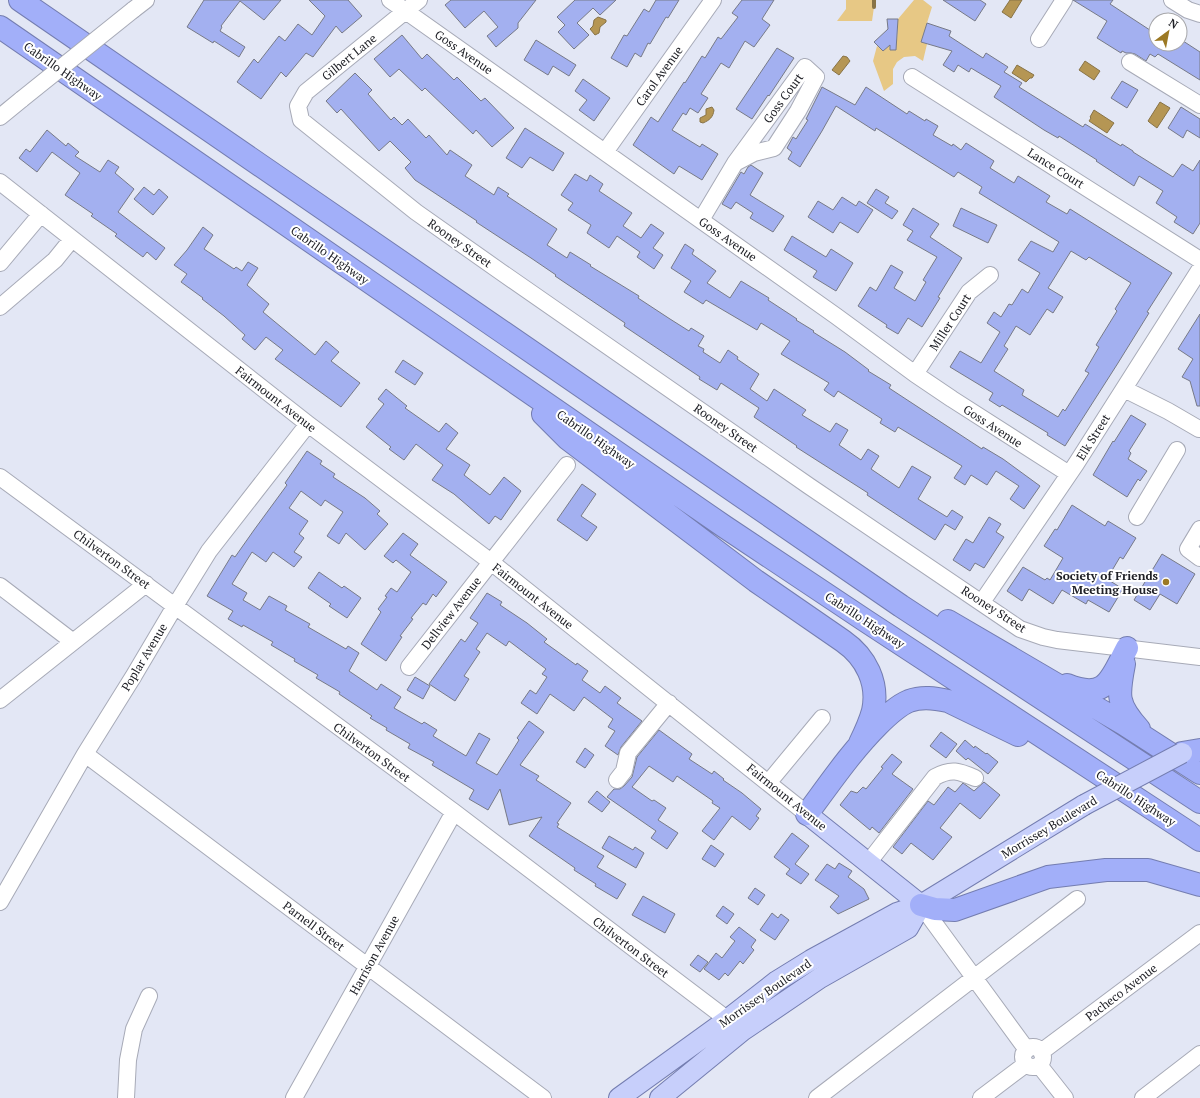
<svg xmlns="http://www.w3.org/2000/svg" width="1200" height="1098" viewBox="0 0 1200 1098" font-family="'PT Serif',serif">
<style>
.green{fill:#e7c885}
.water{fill:#b59654;stroke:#887346}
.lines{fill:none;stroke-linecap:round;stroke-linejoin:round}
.stream{stroke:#887346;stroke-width:4}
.building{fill:#a3b0f0;stroke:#777a87;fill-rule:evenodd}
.minor-casing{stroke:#a7aab7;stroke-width:18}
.major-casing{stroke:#747db0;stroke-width:22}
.highway-casing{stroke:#747db0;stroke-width:24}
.minor{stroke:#fff;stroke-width:16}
.major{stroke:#c7cffb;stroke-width:20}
.highway{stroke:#a2aff9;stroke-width:22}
.minor-bridge-casing{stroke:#a7aab7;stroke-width:18;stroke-linecap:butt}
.major-bridge-casing{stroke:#747db0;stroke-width:22;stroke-linecap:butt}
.minor-bridge{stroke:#fff;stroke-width:16}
.major-bridge{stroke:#c7cffb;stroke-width:20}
.poi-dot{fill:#9c7924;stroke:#fff;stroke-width:1.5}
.labels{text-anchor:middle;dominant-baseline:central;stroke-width:4;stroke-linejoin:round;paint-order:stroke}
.street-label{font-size:12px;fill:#202127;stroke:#fff}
.poi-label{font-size:12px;font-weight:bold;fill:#202127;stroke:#fff;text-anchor:end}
</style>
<rect width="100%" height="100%" fill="#e3e7f5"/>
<!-- green -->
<path class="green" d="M 846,0 L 875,0 L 872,21 L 837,21 L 846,9 Z
M 914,0 L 923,0 L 932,7 L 921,42 L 927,44 L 923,61 L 915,56 L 904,57 L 897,62 L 893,69 L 893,84 L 884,91 L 873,61 L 877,46 L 883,51 L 897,39 L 898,19 Z"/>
<!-- water -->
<path class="water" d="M 1010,0 L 1022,0 L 1011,18 L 1002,12 Z
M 598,17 L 606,20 L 606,22 L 600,27 L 599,33 L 595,35 L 590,29 L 593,26 L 594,20 Z
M 843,56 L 847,57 L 850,61 L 839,75 L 832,70 Z
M 1085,61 L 1100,71 L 1094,80 L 1079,70 Z
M 1017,65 L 1034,75 L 1032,78 L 1030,78 L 1026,82 L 1012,73 Z
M 1160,102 L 1170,108 L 1157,128 L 1149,122 L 1148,121 Z
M 712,107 L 714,110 C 713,117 710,120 703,123 L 700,122 L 700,118 L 706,115 L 706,109 Z
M 1094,110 L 1114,123 L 1107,133 L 1089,121 L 1091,118 L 1090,117 Z"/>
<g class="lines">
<!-- stream -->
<path class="stream" d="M 874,7 L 874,0"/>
</g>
<!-- building -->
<path class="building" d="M 204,0 L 281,0 L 264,20 L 240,1 L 221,26 L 222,27 L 220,31 L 245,47 L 239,57 L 214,41 L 213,43 L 187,27 Z
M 309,0 L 348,0 L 362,16 L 342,33 L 336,26 L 313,57 L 306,53 L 286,77 L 281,72 L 261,99 L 237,82 L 254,59 L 258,63 L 279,36 L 285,41 L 298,24 L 312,35 L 325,16 Z
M 451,0 L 536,0 L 518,23 L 518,28 L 496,47 L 487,36 L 498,27 L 484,11 L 465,28 L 445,5 Z
M 575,0 L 616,0 L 600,15 L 593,8 L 577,23 L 589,35 L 574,49 L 558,32 L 565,25 L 557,17 Z
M 656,0 L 679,0 L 668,18 L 666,17 L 650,44 L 648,43 L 641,57 L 635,53 L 627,67 L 611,58 L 624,35 L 627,36 L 644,9 L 649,12 Z
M 742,0 L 774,0 L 762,19 L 770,25 L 754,47 L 745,41 L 729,68 L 721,63 L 701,94 L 708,98 L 698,113 L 690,108 L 686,115 L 683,113 L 672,130 L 700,147 L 702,144 L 718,154 L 702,180 L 679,166 L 674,174 L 633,145 L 651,117 L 658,122 L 684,82 L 685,83 L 702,56 L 705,58 L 718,37 L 721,39 L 738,17 L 732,13 Z
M 943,0 L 980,0 L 986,4 L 975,21 Z
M 1073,0 L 1113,0 L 1110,4 L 1156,34 L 1156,44 L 1180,44 L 1180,39 L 1200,52 L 1200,80 L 1158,54 L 1155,57 L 1150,54 L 1146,61 L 1135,54 L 1131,53 L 1126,53 L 1122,51 L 1121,53 L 1097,38 L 1107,21 Z
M 887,19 L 898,19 L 896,50 L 890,50 L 890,45 L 883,51 L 874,42 L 888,29 Z
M 927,23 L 951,31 L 949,36 L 983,58 L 986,53 L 1008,67 L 1004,72 L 1022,83 L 1019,87 L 1083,127 L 1085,124 L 1121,146 L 1122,144 L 1133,151 L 1133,152 L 1173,177 L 1182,164 L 1193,171 L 1200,160 L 1200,223 L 1193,234 L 1174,222 L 1177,217 L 1156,203 L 1163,191 L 1139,176 L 1134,186 L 1096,161 L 1097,160 L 1059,136 L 1058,138 L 1044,130 L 994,97 L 1001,86 L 971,68 L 969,72 L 958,65 L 954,72 L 943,65 L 952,51 L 921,42 Z
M 402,35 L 422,59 L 427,54 L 454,80 L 457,77 L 481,101 L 485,98 L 514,128 L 492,147 L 476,130 L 473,134 L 425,88 L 422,91 L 399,69 L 390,77 L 374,59 Z
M 536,40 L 576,65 L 569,76 L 553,66 L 548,75 L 524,60 Z
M 777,48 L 794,58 L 769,96 L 768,95 L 752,119 L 736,109 Z
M 355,73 L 372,90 L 368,94 L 391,120 L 394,117 L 402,125 L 408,119 L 426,138 L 429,135 L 447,155 L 450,150 L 472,165 L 465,176 L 494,195 L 498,187 L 509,194 L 507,196 L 557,229 L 547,245 L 567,258 L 570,252 L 591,265 L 590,266 L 639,296 L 638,298 L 670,319 L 689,331 L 691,328 L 704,336 L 698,346 L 704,349 L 703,352 L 720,363 L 728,350 L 738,357 L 737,359 L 759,374 L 750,389 L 767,401 L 774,389 L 806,410 L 802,415 L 830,432 L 836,423 L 848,430 L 839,445 L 861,460 L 868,449 L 879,456 L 871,469 L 899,488 L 912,466 L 931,477 L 918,499 L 947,517 L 952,510 L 963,517 L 955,530 L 945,524 L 935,540 L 920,530 L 867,495 L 868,493 L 796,447 L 797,446 L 754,417 L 759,408 L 721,383 L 717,390 L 699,379 L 700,377 L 624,326 L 625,323 L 555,276 L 556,275 L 531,258 L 476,222 L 477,221 L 415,180 L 405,168 L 411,162 L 390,141 L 379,151 L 341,109 L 337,113 L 326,101 Z
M 583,79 L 610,98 L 594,121 L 579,110 L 587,100 L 575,91 Z
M 1122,81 L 1138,90 L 1127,108 L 1111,98 Z
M 822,87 L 855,105 L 866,87 L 907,114 L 909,111 L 925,121 L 926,119 L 938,126 L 933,135 L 952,146 L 953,144 L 961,150 L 966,143 L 994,161 L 990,168 L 1014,183 L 1018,176 L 1050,196 L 1046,202 L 1067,214 L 1070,209 L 1172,273 L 1147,312 L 1149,313 L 1118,363 L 1065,446 L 1047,435 L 1048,433 L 1002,405 L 1000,407 L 989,400 L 993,393 L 950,367 L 960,351 L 981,363 L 1000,332 L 987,323 L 994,312 L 1001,317 L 1009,304 L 1012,305 L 1022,289 L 1028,293 L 1040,273 L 1018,260 L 1031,241 L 1053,252 L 1059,242 L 979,193 L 982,187 L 958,172 L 954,177 L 876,128 L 875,131 L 836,106 L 822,131 L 800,167 L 788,159 L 792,152 L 787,148 L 793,137 L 796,139 L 808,120 L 806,119 ZM 1071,251 L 1086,260 L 1089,257 L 1131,283 L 1115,309 L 1117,311 L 1096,345 L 1099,347 L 1085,371 L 1089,373 L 1065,411 L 1063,409 L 1058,417 L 1022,395 L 1024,390 L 994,371 L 1008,349 L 1004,346 L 1016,326 L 1030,335 L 1047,309 L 1053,313 L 1063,297 L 1048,288 Z
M 1181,107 L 1200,119 L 1200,138 L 1187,130 L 1183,138 L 1168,128 Z
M 525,128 L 564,153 L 553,171 L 530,157 L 522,168 L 506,158 Z
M 47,130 L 66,146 L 68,143 L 79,152 L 75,156 L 100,172 L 108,160 L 119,167 L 115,173 L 134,189 L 118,212 L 165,248 L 156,260 L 147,252 L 143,257 L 115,236 L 117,234 L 91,216 L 93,214 L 65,195 L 80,173 L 52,152 L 37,172 L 19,158 L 26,149 L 30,152 Z
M 751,165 L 763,173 L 750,195 L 784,216 L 773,232 L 750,218 L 753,213 L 736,202 L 731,209 L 722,204 L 741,172 L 744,174 L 748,167 Z
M 575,174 L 587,181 L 590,175 L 603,184 L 599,191 L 632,213 L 623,226 L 641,238 L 651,224 L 664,233 L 653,248 L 663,255 L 654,269 L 637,257 L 640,252 L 617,236 L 609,248 L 587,233 L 591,225 L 568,210 L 573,203 L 561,195 Z
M 144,187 L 154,195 L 159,189 L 168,197 L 153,215 L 134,199 Z
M 876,189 L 889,197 L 885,203 L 898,211 L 892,219 L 867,203 Z
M 842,197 L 856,206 L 859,201 L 873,210 L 858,233 L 840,222 L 833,233 L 808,217 L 818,201 L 833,210 Z
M 913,208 L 939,224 L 930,237 L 962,258 L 938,297 L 940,298 L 922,327 L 908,318 L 898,334 L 886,327 L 887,325 L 858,306 L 870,287 L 876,291 L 891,265 L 903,272 L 894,288 L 915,301 L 926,282 L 923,280 L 937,257 L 907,240 L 913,231 L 903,225 Z
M 961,208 L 997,225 L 988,243 L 953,226 Z
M 203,227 L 213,235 L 204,249 L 234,269 L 236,267 L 242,271 L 248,262 L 258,268 L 247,285 L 269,304 L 263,312 L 315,355 L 326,341 L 339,352 L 331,361 L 360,383 L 341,407 L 275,359 L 283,350 L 266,337 L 255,350 L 242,339 L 245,335 L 224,316 L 202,299 L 203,298 L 181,282 L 187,274 L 174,265 L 187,250 Z
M 792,236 L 826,257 L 831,249 L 853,263 L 836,291 L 813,277 L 817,271 L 784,250 Z
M 685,244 L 694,250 L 692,254 L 716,271 L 707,283 L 730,298 L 741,281 L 769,298 L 768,300 L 797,319 L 796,320 L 814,331 L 813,332 L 845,352 L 869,370 L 868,371 L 891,385 L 889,388 L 982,449 L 983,447 L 1003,459 L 1040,486 L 1024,509 L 1010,499 L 1019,486 L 996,471 L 987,485 L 971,475 L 965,485 L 954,478 L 962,466 L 898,427 L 895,432 L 880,423 L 882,419 L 838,391 L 834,397 L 824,390 L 829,383 L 781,354 L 790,341 L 761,323 L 757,330 L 706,300 L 703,304 L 684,292 L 691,281 L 671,268 Z
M 1200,314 L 1200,406 L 1197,406 L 1190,381 L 1182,377 L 1193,359 L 1178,349 Z
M 403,360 L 423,373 L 415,385 L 395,372 Z
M 386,389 L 407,406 L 405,408 L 439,432 L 446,423 L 458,433 L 446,449 L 470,465 L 464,475 L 490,495 L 504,477 L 521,491 L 501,520 L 495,516 L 489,524 L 454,494 L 432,480 L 443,465 L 416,444 L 404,460 L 389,449 L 391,447 L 366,427 L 384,404 L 378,399 Z
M 1131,415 L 1146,424 L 1129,451 L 1131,453 L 1128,459 L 1147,471 L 1140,481 L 1138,479 L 1127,497 L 1093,475 L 1113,441 L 1114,442 Z
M 307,451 L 322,461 L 320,464 L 335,474 L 333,477 L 365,498 L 380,511 L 377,514 L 388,524 L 365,550 L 346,533 L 339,544 L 327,536 L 343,512 L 325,500 L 321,506 L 301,491 L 289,508 L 308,521 L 299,534 L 304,538 L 294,552 L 302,557 L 294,567 L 273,552 L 266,562 L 252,552 L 232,584 L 247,593 L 243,600 L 260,610 L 269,596 L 287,606 L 285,610 L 310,624 L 308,627 L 346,649 L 348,646 L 359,653 L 349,671 L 377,690 L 381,684 L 401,697 L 394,708 L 422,724 L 424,722 L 437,730 L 433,736 L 466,756 L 479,733 L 490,739 L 476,763 L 497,775 L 519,740 L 517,738 L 529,721 L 544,732 L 520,765 L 539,776 L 536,780 L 571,803 L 557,823 L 559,824 L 557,827 L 604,856 L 597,867 L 626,884 L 617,899 L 595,886 L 596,884 L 574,870 L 575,868 L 529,836 L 542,817 L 509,825 L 500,789 L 488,810 L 469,799 L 474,790 L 432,765 L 434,762 L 408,748 L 410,744 L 386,730 L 387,728 L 370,718 L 372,716 L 339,694 L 340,692 L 316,678 L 318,675 L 294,661 L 295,659 L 271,645 L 273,642 L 243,625 L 242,627 L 228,619 L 233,611 L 207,596 L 232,555 L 235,557 L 254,530 L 287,485 L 285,483 Z
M 582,484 L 596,494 L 581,516 L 597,527 L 587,541 L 557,520 Z
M 1072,505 L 1105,526 L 1108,521 L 1136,538 L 1123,559 L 1120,557 L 1107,579 L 1123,589 L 1109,612 L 1088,600 L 1086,604 L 1062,590 L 1053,604 L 1029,589 L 1022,601 L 1007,591 L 1023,567 L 1045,580 L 1047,578 L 1050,580 L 1063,558 L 1044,546 L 1055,529 L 1057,530 Z
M 989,517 L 1001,524 L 996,532 L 1004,537 L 984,568 L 975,563 L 970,571 L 953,560 L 966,539 L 973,543 Z
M 403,533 L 418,544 L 410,555 L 447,582 L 436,597 L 433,594 L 426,605 L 423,603 L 411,618 L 413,619 L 400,636 L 402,637 L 386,661 L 361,644 L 381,612 L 378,609 L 387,597 L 385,596 L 391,588 L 397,592 L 411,572 L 396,560 L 393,563 L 384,556 Z
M 1162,554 L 1195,574 L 1177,604 L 1160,594 L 1150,610 L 1134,600 Z
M 319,572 L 342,588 L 344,586 L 361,598 L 347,618 L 329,606 L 331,604 L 308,588 Z
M 487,593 L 502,602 L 500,605 L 527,623 L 547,639 L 544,642 L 576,665 L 577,663 L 588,671 L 582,680 L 600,693 L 605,686 L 621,698 L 617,703 L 642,721 L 621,747 L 618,755 L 605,746 L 615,731 L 608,727 L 613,719 L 584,697 L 574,711 L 550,694 L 537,714 L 521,703 L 530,690 L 536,694 L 547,677 L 542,674 L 546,669 L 509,641 L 506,646 L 487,633 L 476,649 L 480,652 L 464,676 L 469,679 L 455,701 L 429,684 L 461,639 L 465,642 L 478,623 L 470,618 Z
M 415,677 L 430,686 L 423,699 L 407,690 Z
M 659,730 L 692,754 L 689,759 L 712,774 L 714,771 L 724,779 L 723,780 L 742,793 L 761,809 L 756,816 L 759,818 L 750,830 L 732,816 L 714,840 L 702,831 L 720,808 L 712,803 L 713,801 L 677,776 L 673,782 L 649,766 L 632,787 L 652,801 L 654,800 L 666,808 L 658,820 L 678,833 L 667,849 L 651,838 L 656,831 L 607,797 L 614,789 L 620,789 L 624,786 L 632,777 L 637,757 Z
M 941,732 L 957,744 L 946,758 L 930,746 Z
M 965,740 L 974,748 L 975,746 L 986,754 L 987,753 L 998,762 L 988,774 L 968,758 L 966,760 L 956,751 Z
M 585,748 L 594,755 L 585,768 L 576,762 Z
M 892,754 L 902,762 L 892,774 L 913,789 L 879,833 L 872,827 L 870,830 L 840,805 L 851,791 L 857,793 L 863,787 L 866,789 L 883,768 L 881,767 Z
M 984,782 L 1000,795 L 980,819 L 960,803 L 940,828 L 952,837 L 933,860 L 911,843 L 902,854 L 893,847 L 928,801 L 934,805 L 948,787 L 955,792 L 963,783 L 974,791 Z
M 597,791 L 610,802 L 602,812 L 588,802 Z
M 792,833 L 809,846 L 795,864 L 809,874 L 801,884 L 786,874 L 790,869 L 774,857 Z
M 609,836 L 633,850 L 635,847 L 644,853 L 636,868 L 602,848 Z
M 711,845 L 724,854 L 715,867 L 702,859 Z
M 839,863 L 852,871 L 848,877 L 864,889 L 869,899 L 838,914 L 830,907 L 839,896 L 815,880 L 827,864 L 835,869 Z
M 755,888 L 765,895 L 758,905 L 748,898 Z
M 643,896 L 675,914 L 665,933 L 632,915 Z
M 723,906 L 734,914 L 727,924 L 716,916 Z
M 772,913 L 778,918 L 781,914 L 789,920 L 775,940 L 760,930 Z
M 739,927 L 756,940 L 751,947 L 754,950 L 743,964 L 740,961 L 728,976 L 725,973 L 719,980 L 704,969 L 716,953 L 722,958 L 735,941 L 730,937 Z
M 698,955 L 708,962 L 700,972 L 690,965 Z"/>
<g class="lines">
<defs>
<path id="minor" d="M 390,0 L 836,316 L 915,374 L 952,399 L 1069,474
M 419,0 L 306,92 L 298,106 L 301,120 L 416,212 L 501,272 L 809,486 L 1020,629 L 1043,637 L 1057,640 L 1200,657
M 1172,0 L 1188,10 L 1200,14
M 133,10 L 146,0
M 1039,39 L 1064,0
M 1130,62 L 1200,105
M 912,77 L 1200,260
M 0,117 L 22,99
M 605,152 L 713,0
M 0,182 L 308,424 L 491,562 L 807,814
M 701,220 L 735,163 L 805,67 L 816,77 L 798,111 L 774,148 L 754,153 L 735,163
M 0,263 L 41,214
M 0,307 L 55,260 L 72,239
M 915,374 L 969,292 L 990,275
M 1124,389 L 1168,411 L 1199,429
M 0,477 L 454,812 L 736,1026
M 1137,517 L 1177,450
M 1200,529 L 1188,549 L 1200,558
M 0,586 L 72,641
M 982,602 L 1076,464 L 1200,269
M 409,667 L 567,465
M 0,700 L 146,584
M 85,754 L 543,1098
M 617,780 L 624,771 L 628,753 L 669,703
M 769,782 L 822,718
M 868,863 L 935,777 C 951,768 959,771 975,778
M 0,902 L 85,754 L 133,677 L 175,606 L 209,551 L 308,424
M 921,905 L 1027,1050
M1023 1057a10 10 0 1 1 20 0a10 10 0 1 1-20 0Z
M 1041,1052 L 1200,933
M 1039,1065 L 1065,1098
M 126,1098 L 128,1060 L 134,1029 L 149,996
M 294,1098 L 454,812
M 817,1098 L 1077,899
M 981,1098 L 1026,1064
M 1143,1098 L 1200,1054"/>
<path id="major" d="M 807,814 L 921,905
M 619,1098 L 727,1020 L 777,981 L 811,960 L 897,913 L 921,905 L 1084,805
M 660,1098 L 742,1031 L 820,978 L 908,928 L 921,905"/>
<path id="highway" d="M 20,0 L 901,606 L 1200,802
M 0,27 L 725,527 L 866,621 L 1200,840
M 543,414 L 568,439 L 756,581 L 843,641 C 866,657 879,683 873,711 C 870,722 865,733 860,743
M 948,621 L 1124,724 L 1200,773
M 1124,664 C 1118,695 1116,704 1139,729
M 1067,685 C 1107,701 1111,678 1127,648
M 1182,753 L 1200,750
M 807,814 C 830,783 851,752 878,725 C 887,716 897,706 909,701 C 922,696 935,698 948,701 L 1018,735
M 921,905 L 935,909 L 955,910 L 1048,877 L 1106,870 L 1148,870 L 1200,885"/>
</defs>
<!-- minor casing -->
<use href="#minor" class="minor-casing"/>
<!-- major casing -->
<use href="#major" class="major-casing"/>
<!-- highway casing -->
<use href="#highway" class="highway-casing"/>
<!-- minor -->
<use href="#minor" class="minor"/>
<!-- major -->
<use href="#major" class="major"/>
<!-- highway -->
<use href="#highway" class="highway"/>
<defs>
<path id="minor-bridge" d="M 22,99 L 133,10"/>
<path id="major-bridge" d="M 1084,805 L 1182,753"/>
</defs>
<!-- minor-bridge casing -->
<use href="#minor-bridge" class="minor-bridge-casing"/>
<!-- major-bridge casing -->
<use href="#major-bridge" class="major-bridge-casing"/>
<!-- minor-bridge -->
<use href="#minor-bridge" class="minor-bridge"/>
<!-- major-bridge -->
<use href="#major-bridge" class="major-bridge"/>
</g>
<!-- markers -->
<circle class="poi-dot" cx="1166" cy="582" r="4"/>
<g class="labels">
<!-- street labels -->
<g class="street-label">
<text transform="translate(464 52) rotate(35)">Goss Avenue</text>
<text transform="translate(349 57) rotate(-39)">Gilbert Lane</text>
<text transform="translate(63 71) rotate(35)">Cabrillo Highway</text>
<text transform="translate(659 76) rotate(-54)">Carol Avenue</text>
<text transform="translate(783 98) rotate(-54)">Goss Court</text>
<text transform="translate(1056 168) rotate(32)">Lance Court</text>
<text transform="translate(728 239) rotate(35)">Goss Avenue</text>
<text transform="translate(460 243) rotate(35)">Rooney Street</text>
<text transform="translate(330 255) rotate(35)">Cabrillo Highway</text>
<text transform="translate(950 322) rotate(-57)">Miller Court</text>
<text transform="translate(276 399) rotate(38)">Fairmount Avenue</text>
<text transform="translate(993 426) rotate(33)">Goss Avenue</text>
<text transform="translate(726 428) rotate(35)">Rooney Street</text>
<text transform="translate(1093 437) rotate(-58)">Elk Street</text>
<text transform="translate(596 439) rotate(35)">Cabrillo Highway</text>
<text transform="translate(112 559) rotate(36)">Chilverton Street</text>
<text transform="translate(533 596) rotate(38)">Fairmount Avenue</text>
<text transform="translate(994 609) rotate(33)">Rooney Street</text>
<text transform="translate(451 613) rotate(-52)">Dellview Avenue</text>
<text transform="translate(865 620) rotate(33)">Cabrillo Highway</text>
<text transform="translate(144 657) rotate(-59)">Poplar Avenue</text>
<text transform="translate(372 752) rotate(36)">Chilverton Street</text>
<text transform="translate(787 797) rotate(39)">Fairmount Avenue</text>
<text transform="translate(1136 798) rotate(33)">Cabrillo Highway</text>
<text transform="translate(1049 827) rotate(-31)">Morrissey Boulevard</text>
<text transform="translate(314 926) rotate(37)">Parnell Street</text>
<text transform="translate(631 947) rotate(37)">Chilverton Street</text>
<text transform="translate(374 955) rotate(-61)">Harrison Avenue</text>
<text transform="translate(1121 992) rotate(-37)">Pacheco Avenue</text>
<text transform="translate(765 993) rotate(-35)">Morrissey Boulevard</text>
</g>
<!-- poi labels -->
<g class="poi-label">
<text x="1158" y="575">Society of Friends<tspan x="1158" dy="14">Meeting House</tspan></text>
</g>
</g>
<!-- north arrow -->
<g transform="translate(1168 32) rotate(32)"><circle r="19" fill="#ffffff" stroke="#a6a6a9"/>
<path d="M0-3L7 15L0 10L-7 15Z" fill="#9c7924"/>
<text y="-6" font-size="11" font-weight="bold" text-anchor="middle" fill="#202127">N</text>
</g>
</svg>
